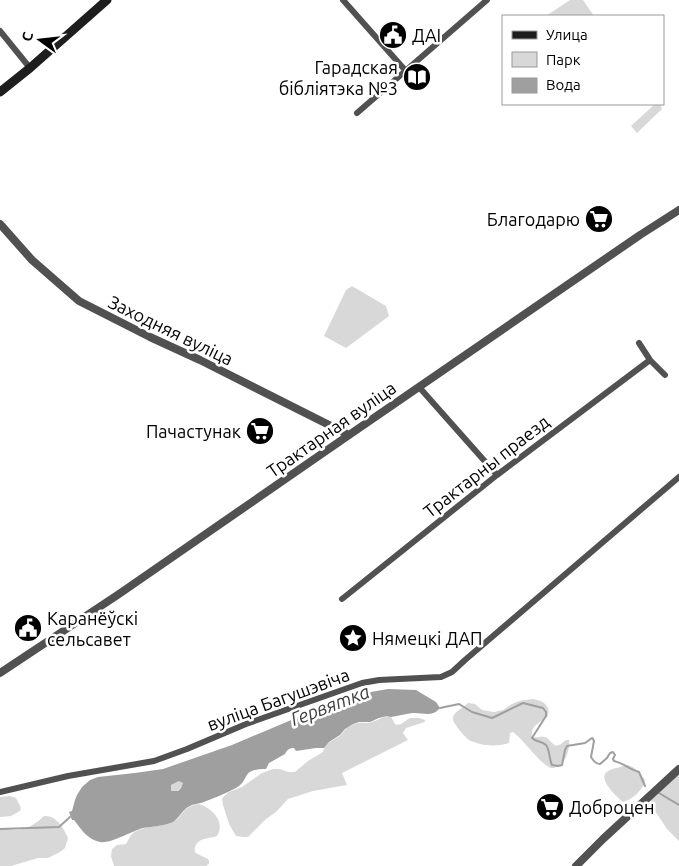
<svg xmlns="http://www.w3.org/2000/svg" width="679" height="866" viewBox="0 0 679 866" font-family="Ubuntu,sans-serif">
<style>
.green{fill:#d8d8d8}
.water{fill:#9f9f9f;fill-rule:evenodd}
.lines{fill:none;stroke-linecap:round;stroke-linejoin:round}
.stream{stroke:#9f9f9f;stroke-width:2}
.minor{stroke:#515151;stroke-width:6}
.tertiary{stroke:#515151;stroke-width:8}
.secondary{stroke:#1e1e1e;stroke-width:9}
.labels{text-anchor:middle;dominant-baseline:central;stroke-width:5;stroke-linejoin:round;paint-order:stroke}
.poi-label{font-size:18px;fill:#000;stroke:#fff;text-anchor:start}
.street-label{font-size:18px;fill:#000;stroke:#fff}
.water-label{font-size:19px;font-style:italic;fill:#404040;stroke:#fff}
</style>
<rect width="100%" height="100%" fill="#fff"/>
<!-- green -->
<path class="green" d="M 570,0 L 583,0 L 594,16 L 546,16 Z
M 655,104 L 660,104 L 662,109 L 637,133 L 631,126 Z
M 352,286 L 386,306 L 389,316 L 346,348 L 324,336 L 346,290 Z
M 532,699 C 542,700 551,705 548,716 C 540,723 530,725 532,737 C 537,738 541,736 545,737 C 551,739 553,748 559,745 C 562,744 564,741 566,740 L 569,740 C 570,747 567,758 562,763 C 559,766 556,768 551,768 C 541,765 523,739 513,732 L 510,733 L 509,743 C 498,747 480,746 469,740 C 465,737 461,732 458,728 C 456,725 452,721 453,717 C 454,712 464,707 468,703 L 475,704 L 482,710 L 494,712 L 503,710 L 512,704 L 519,701 Z
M 387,716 L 391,717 L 395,724 L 397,725 L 401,724 L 410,718 L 419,718 L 425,720 L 425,722 L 406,728 L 403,733 L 408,740 L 342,773 L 347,785 L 313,791 L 288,799 L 276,812 L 266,819 L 248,837 L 243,837 L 236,836 L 229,824 L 223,805 L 222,799 L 224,796 L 229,792 L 242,787 L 262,773 L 273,769 L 279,769 L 289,772 L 295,772 L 308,761 L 323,752 C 325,743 332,741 340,736 C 344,732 346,727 352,725 C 357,722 362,723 368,723 C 374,722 381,718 387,716 Z
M 627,765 C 636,767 640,774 645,780 C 644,789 632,800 623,802 C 616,796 596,778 608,771 C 613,768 622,767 627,765 Z
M 679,773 L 679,841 L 667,829 L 651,805 L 651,799 Z
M 179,781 L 181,781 L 183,783 C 181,789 177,793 171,791 L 171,785 Z
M 10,796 L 16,798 L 21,808 L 20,811 L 11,816 L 0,817 L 0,797 Z
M 199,804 C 212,808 226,822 217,836 C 209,839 199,837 195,847 C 194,851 195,853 198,854 C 202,857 206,857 209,860 L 209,864 L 206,866 L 114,866 L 111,856 L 112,849 L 117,845 L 126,844 C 129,839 131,833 136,831 C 146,826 159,827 170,823 C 183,819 181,806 199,804 Z
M 44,816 C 57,815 64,829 68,838 L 65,848 L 60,852 L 48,858 L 38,858 L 11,866 L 0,866 L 0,828 C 5,828 11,830 16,830 C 26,830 37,823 44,816 Z"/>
<!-- water -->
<path class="water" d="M 388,689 L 416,690 L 436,702 L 440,708 C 432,718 422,712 412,713 C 405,714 398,716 391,717 L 387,716 L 379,718 L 370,722 L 359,722 L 353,724 L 345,729 L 340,735 L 329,742 L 324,748 L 316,748 L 296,751 L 294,748 C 289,748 287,750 285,754 L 269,763 L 266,769 C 240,769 251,779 236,788 C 225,794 212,799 201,803 C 197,804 193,804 190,806 C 183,809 180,817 173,822 C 168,825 151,827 143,828 C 132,831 110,844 100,842 C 88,840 81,829 74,820 L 72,820 L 69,812 L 72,811 L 75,800 L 77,795 L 82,787 L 90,780 L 98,777 L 135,773 L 163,769 L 232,745 L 348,696 ZM 179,781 L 183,783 L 181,788 L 178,791 L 171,791 L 171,785 Z"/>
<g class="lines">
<!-- stream -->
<path class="stream" d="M 440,708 L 459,704 L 472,712 L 492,718 L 523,703 L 543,708 L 546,712 L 546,716 L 532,738 C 536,742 542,741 546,745 C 550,750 549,759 552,765 L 558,766 L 562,765 L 565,750 L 567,746 L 585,743 L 592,738 L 593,739 L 594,741 L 591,757 C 593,760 595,764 600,764 L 607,758 L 610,753 L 613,752 L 615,755 L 613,759 L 614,761 C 623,763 629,769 639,772 L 645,786
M 659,793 L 679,805
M 0,829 L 59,827 L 70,817"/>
<!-- minor -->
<path class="minor" d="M 343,0 L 405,70
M 0,31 L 30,68
M 357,113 L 487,0
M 639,343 L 650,360 L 665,375
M 419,387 L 497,475
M 342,599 L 497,475 L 650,360
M 0,792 L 68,776 L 154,761 L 187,749 L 246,724 L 362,683 L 379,680 L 441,677 L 452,672 L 465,660 L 679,477"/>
<!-- tertiary -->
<path class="tertiary" d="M 0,224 L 32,260 L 79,301 L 150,337 L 200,360 L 349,435
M 0,673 L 119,594 L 349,435 L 640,235 L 679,210
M 576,866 L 603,839 L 679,769"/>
<!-- secondary -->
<path class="secondary" d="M 0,92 L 30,68 L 107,0"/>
</g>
<!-- icons -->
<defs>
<symbol id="civic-disc" viewBox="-11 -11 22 22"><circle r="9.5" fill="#000" stroke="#fff"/><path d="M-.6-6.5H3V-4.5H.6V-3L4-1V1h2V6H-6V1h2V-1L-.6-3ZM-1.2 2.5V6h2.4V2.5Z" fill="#fff"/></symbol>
<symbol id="library-disc" viewBox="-11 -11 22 22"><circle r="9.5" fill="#000" stroke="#fff"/><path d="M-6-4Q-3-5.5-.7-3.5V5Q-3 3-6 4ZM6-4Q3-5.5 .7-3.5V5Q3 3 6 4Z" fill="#fff"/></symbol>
<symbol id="supermarket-disc" viewBox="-11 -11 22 22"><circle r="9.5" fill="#000" stroke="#fff"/><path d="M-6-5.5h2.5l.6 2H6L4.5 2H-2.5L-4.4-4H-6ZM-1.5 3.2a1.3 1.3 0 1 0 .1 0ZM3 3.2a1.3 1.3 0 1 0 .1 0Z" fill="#fff"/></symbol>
<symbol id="sight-disc" viewBox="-11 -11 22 22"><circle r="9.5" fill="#000" stroke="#fff"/><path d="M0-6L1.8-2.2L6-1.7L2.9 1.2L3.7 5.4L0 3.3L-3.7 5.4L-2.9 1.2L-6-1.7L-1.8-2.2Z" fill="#fff"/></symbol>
</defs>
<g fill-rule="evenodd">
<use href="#civic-disc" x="377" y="19" width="32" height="32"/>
<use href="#library-disc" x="401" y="61" width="32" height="32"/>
<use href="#supermarket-disc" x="583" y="203" width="32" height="32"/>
<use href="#supermarket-disc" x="244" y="415" width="32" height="32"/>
<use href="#civic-disc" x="12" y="612" width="32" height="32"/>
<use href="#sight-disc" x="337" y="622" width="32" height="32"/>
<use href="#supermarket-disc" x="534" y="791" width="32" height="32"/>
</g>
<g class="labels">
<!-- poi labels -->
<g class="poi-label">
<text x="412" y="35">ДАІ</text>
<text x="398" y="67" text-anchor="end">Гарадская<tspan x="398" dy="21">бібліятэка №3</tspan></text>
<text x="580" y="219" text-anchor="end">Благодарю</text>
<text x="241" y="431" text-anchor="end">Пачастунак</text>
<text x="47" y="618">Каранёўскі<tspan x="47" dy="21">сельсавет</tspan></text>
<text x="372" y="638">Нямецкі ДАП</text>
<text x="569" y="807">Доброцен</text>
</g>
<!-- street labels -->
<g class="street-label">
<text transform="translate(171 330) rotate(26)">Заходняя вуліца</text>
<text transform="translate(331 429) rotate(-35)">Трактарная вуліца</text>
<text transform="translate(486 466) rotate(-38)">Трактарны праезд</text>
<text transform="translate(278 699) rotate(-20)">вуліца Багушэвіча</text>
</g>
<!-- water labels -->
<g class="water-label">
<text transform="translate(330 705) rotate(-21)">Гервятка</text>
</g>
</g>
<!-- legend -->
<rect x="502" y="15" width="162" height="90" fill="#ffffff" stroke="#999999"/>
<rect x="512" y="31" width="25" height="8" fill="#1e1e1e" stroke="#999999"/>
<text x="546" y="40" font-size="15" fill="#000000">Улица</text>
<rect x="512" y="52" width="25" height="15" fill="#d8d8d8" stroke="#999999"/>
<text x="546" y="65" font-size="15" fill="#000000">Парк</text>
<rect x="512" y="78" width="25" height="15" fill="#9f9f9f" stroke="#999999"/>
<text x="546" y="90" font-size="15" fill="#000000">Вода</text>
<!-- north arrow -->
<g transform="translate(40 40) rotate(285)" stroke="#ffffff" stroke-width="4" paint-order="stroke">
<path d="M0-4L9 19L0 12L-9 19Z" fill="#000000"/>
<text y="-8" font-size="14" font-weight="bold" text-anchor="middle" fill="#000000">С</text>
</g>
</svg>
